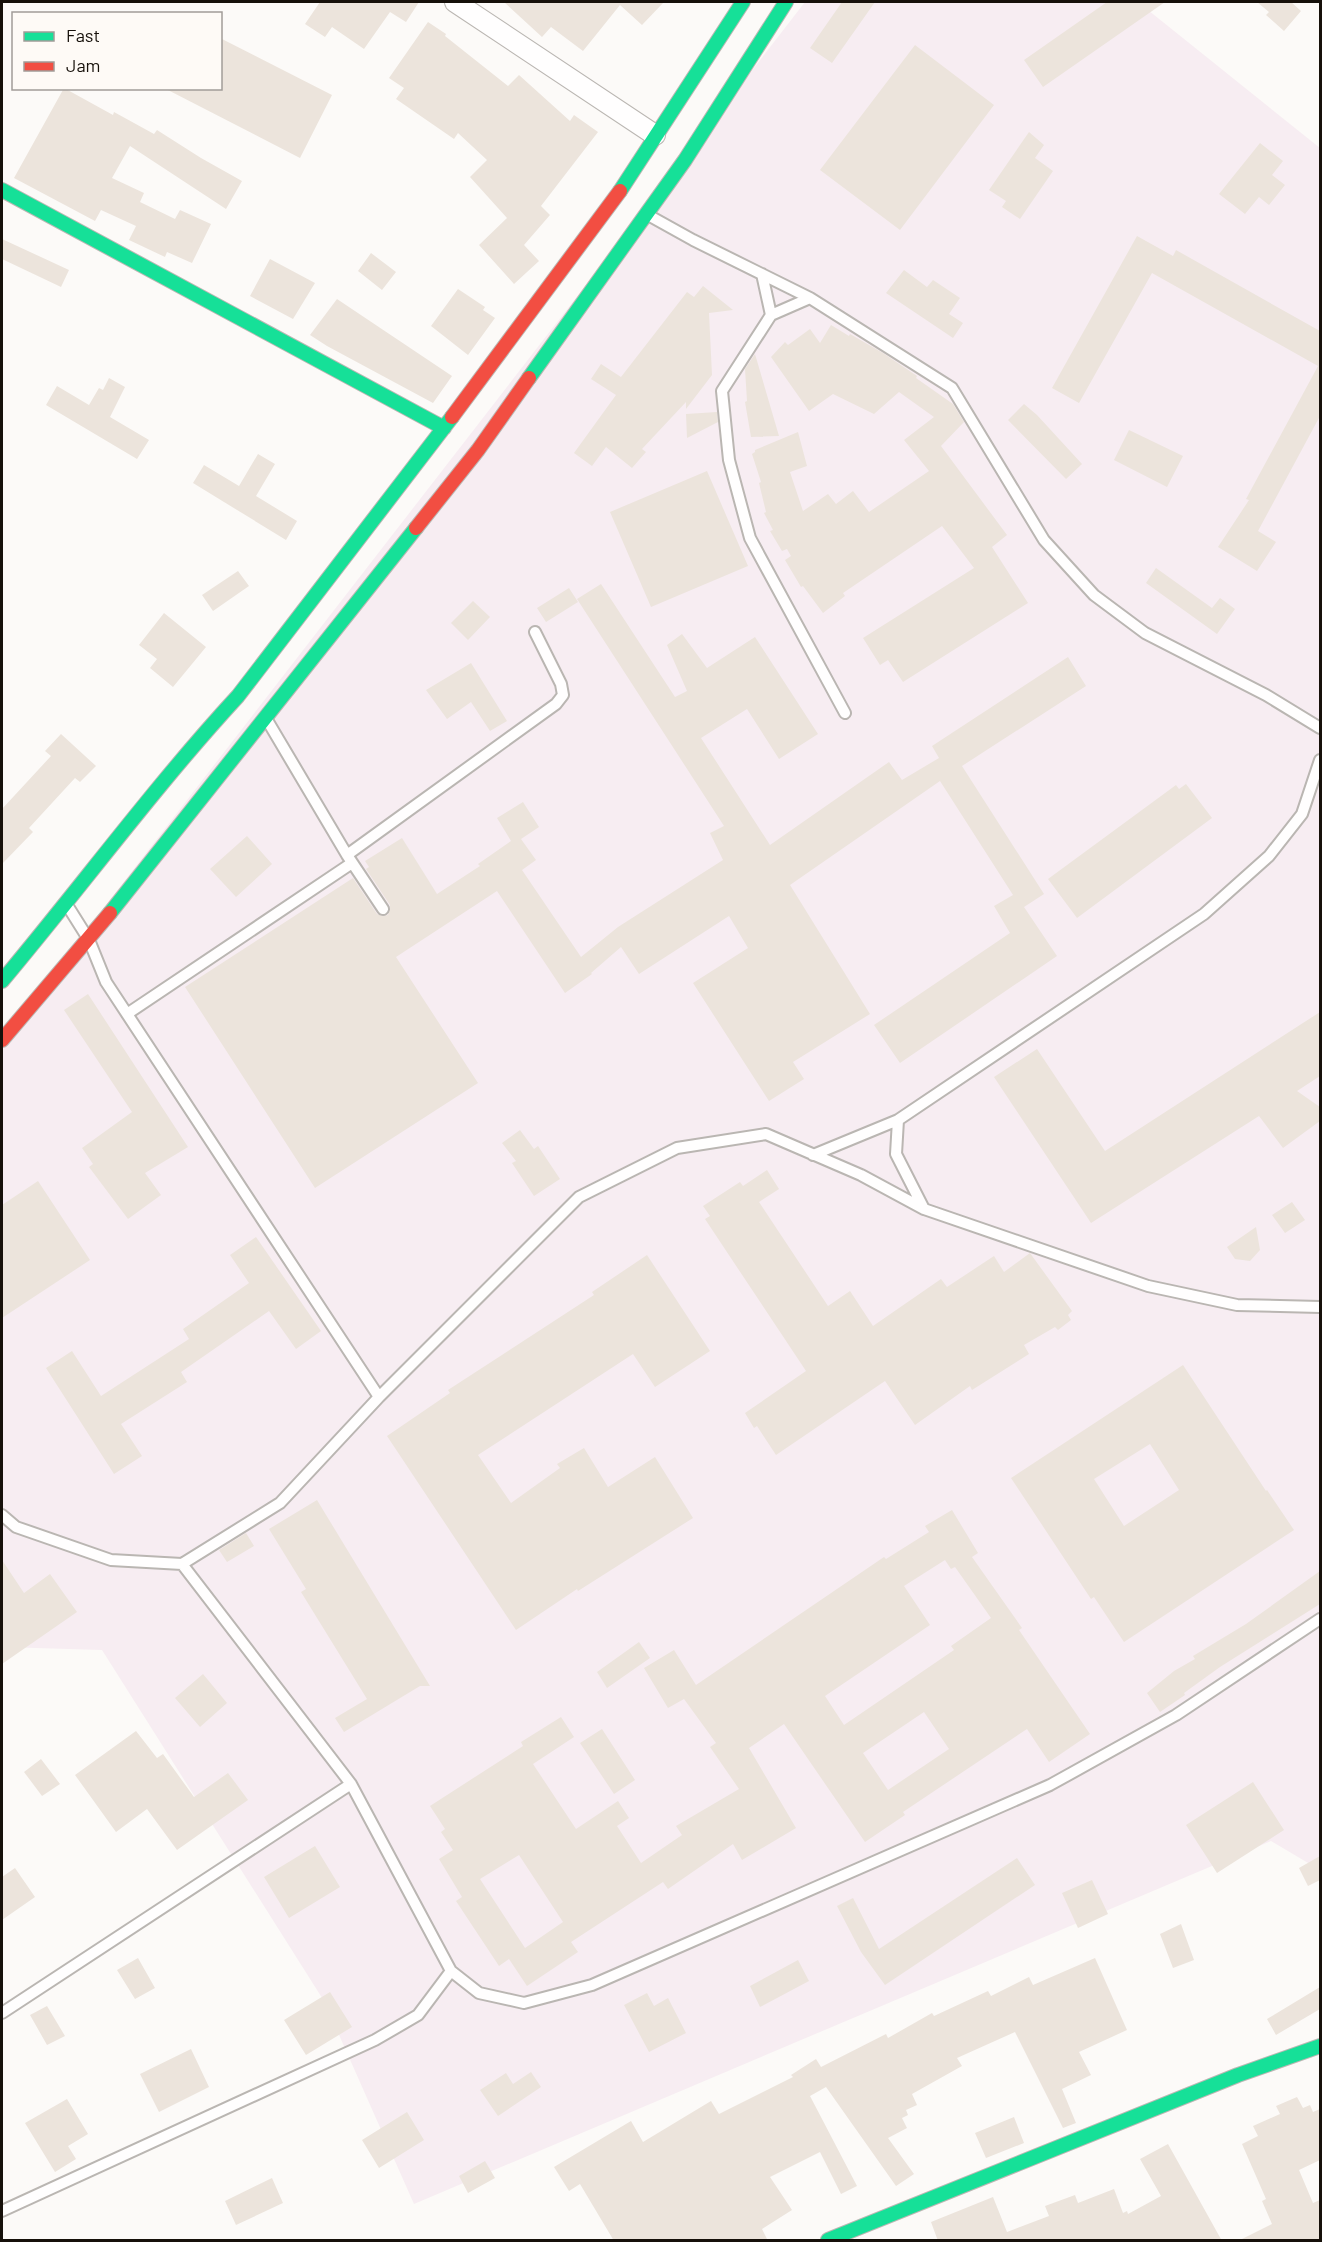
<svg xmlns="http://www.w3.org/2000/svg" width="1322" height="2242" viewBox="0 0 1322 2242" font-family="Barlow,sans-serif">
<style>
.education{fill:#f7edf2}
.building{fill:#ece4dc;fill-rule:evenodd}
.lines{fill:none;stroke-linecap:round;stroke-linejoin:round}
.lane-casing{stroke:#bab6b2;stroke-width:14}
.street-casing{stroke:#bab6b2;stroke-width:22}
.fast-casing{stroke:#bab6b2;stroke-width:16}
.jam-casing{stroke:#bab6b2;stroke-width:16}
.lane{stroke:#fffefe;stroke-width:10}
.street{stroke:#fffefe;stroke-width:20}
.fast{stroke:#16e098;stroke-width:14}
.jam{stroke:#f24e42;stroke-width:14}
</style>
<rect width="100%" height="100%" fill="#fcfaf8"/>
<!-- education -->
<path class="education" d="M 805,2 L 1138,2 L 1320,148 L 1320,1870 L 1271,1841 L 414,2204 L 324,2001 L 102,1650 L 2,1647 L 2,1039 Z"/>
<!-- building -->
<path class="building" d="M 320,2 L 419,2 L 406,22 L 390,12 L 364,49 L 332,27 L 325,37 L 305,24 Z
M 504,2 L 664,2 L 642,25 L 620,5 L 583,51 L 551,27 L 542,37 Z
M 842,2 L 875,2 L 832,63 L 810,48 Z
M 1107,2 L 1165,2 L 1043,87 L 1024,60 Z
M 1257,2 L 1291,2 L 1301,11 L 1284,31 L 1266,15 L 1269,12 Z
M 428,22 L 446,34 L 445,36 L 508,86 L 519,75 L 570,121 L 574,115 L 598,132 L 541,206 L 550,215 L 524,245 L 539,261 L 514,284 L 479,245 L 507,218 L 470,177 L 487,160 L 458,133 L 454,139 L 396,99 L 404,88 L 389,78 Z
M 220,38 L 332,95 L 300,158 L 164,88 L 220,88 Z
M 915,45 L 994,105 L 900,230 L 820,170 Z
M 64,88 L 113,115 L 114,112 L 154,134 L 157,130 L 201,158 L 242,181 L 226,209 L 130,146 L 112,178 L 144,193 L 140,202 L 175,219 L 180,210 L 211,224 L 192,263 L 167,252 L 165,257 L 129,240 L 136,226 L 101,210 L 95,221 L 14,178 Z
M 1029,132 L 1044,145 L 1035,158 L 1053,171 L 1020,219 L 1002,207 L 1006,201 L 989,190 Z
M 1260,143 L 1283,161 L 1272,175 L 1285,185 L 1269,205 L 1259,197 L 1245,214 L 1219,194 Z
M 1137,236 L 1173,256 L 1176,250 L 1320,331 L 1320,416 L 1258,531 L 1276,542 L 1257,571 L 1218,547 L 1249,500 L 1246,499 L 1318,366 L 1152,273 L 1079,403 L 1052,388 Z
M 2,239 L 69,270 L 61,287 L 2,259 Z
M 371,253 L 396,272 L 382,290 L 358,271 Z
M 270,259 L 315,283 L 293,319 L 250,296 Z
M 904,270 L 927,287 L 933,280 L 960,298 L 949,314 L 963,323 L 953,338 L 886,293 Z
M 703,286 L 733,310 L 709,313 L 712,375 L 686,409 L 686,402 L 642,449 L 646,452 L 632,468 L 606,447 L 592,466 L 574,453 L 616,395 L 591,379 L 601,364 L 621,377 L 687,292 L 694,297 Z
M 458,289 L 485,307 L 483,310 L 495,318 L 468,355 L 431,326 Z
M 337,299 L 452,376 L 433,403 L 327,346 L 310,335 Z
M 831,325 L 849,336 L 850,334 L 883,353 L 917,376 L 916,378 L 953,404 L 964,422 L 941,446 L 1007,535 L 992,547 L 1028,603 L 903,682 L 888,660 L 880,665 L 863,638 L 974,568 L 942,526 L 843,593 L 845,596 L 823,613 L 803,586 L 801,587 L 785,560 L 791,556 L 787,549 L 782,551 L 770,531 L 773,530 L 764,513 L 766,512 L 759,483 L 761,482 L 752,454 L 755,452 L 755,450 L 798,432 L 807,466 L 790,472 L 803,511 L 828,494 L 836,504 L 853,491 L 869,512 L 929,471 L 904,440 L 934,417 L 899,392 L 874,414 L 833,394 L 809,411 L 771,357 L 785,342 L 788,345 L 810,329 L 820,343 Z
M 755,354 L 779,436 L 751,437 L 745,402 L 747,401 L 745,369 Z
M 109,378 L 125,387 L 110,417 L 149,440 L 137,459 L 46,405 L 57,386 L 89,405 L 99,388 L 103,390 Z
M 1024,404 L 1037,415 L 1082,464 L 1066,479 L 1008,420 Z
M 717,412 L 718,422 L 687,438 L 686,414 Z
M 1129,430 L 1183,456 L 1167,487 L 1114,460 Z
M 258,454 L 275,464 L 256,496 L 297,521 L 286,540 L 193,483 L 204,465 L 239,486 Z
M 707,471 L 748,566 L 651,607 L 610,512 Z
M 1156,568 L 1212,608 L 1220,598 L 1235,609 L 1217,634 L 1146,583 Z
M 238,571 L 249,586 L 213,611 L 202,595 Z
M 601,584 L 675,697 L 687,691 L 667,645 L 682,634 L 707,668 L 755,637 L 818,734 L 779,759 L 747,709 L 701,738 L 770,845 L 889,762 L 902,780 L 939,758 L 932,746 L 1068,657 L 1086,686 L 962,766 L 1044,894 L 1024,907 L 1057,956 L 900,1063 L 874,1025 L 1010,933 L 994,906 L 1013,895 L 940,781 L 790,885 L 870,1014 L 793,1062 L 804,1079 L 769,1101 L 693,983 L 748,948 L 729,916 L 639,974 L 621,947 L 591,973 L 592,974 L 565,993 L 497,891 L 396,957 L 478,1083 L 315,1188 L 185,987 L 353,878 L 377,914 L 383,916 L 388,915 L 390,909 L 390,905 L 366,869 L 369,867 L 365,861 L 402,838 L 437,894 L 480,866 L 478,864 L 511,841 L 497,818 L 523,802 L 539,827 L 521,839 L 536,860 L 522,870 L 581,957 L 618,927 L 723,860 L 710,833 L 724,826 L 577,599 Z
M 569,588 L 578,602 L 546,622 L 537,608 Z
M 473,601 L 490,617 L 468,640 L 451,623 Z
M 164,613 L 206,647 L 173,687 L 150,668 L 157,659 L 139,645 Z
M 471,663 L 507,721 L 490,731 L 471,702 L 447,719 L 426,690 Z
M 61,734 L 96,766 L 80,782 L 75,778 L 29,828 L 33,832 L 2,864 L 2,809 L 51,756 L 45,751 Z
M 1186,784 L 1212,818 L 1077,918 L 1048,879 L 1176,785 L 1179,789 Z
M 247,836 L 272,864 L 236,897 L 210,869 Z
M 88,994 L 188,1147 L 145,1173 L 161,1195 L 128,1219 L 89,1167 L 93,1164 L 82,1148 L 132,1112 L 64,1010 Z
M 1320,1012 L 1320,1076 L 1297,1091 L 1320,1107 L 1320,1121 L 1283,1148 L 1259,1116 L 1091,1223 L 994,1077 L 1037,1049 L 1105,1151 Z
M 520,1130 L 534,1149 L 538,1146 L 560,1179 L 534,1196 L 512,1163 L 516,1161 L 502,1143 Z
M 767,1170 L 779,1189 L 759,1202 L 828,1306 L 850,1291 L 873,1326 L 941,1279 L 947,1287 L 994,1256 L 1004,1272 L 1030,1253 L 1072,1311 L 1068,1315 L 1071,1320 L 1058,1330 L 1055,1327 L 1024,1345 L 1029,1354 L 972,1390 L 970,1386 L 915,1425 L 885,1381 L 776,1455 L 757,1426 L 754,1428 L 745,1413 L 806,1371 L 705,1219 L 710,1216 L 703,1206 L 740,1182 L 743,1186 Z
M 38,1181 L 90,1260 L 2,1318 L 2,1205 Z
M 1292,1202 L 1305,1220 L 1285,1233 L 1272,1215 Z
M 1256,1227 L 1260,1250 L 1250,1261 L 1235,1259 L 1227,1247 Z
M 256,1237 L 321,1331 L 296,1349 L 269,1311 L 181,1372 L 187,1382 L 121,1424 L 142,1456 L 114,1474 L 46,1368 L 72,1351 L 101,1396 L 189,1339 L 183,1329 L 249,1283 L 230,1255 Z
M 647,1255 L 710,1351 L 655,1387 L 633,1354 L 478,1455 L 511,1503 L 560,1468 L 557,1464 L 584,1448 L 608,1487 L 655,1457 L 693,1518 L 578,1591 L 577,1589 L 516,1630 L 387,1436 L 450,1393 L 448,1390 L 594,1295 L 592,1292 Z
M 1183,1365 L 1266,1491 L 1267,1490 L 1294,1530 L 1124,1642 L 1094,1597 L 1091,1599 L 1011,1478 ZM 1150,1444 L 1179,1490 L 1124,1526 L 1094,1479 Z
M 317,1500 L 430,1686 L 420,1686 L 344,1732 L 335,1718 L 367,1699 L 301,1592 L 306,1589 L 269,1529 Z
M 952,1510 L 978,1553 L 972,1557 L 1022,1628 L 1019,1630 L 1090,1734 L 1049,1762 L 1027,1729 L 903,1812 L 905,1815 L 865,1842 L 784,1724 L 749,1748 L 796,1828 L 742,1860 L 733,1844 L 668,1889 L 663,1882 L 571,1942 L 578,1952 L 527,1986 L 509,1959 L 499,1966 L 456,1901 L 462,1897 L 439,1859 L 453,1850 L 441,1832 L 445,1829 L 430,1806 L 523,1746 L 521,1742 L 561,1717 L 574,1737 L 533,1764 L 576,1829 L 618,1801 L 629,1818 L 617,1826 L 641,1863 L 682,1835 L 676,1826 L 739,1789 L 710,1747 L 716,1743 L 684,1699 L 668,1708 L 644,1668 L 674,1650 L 696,1685 L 884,1557 L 886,1559 L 929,1532 L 925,1526 ZM 945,1560 L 951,1569 L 955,1567 L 991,1618 L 951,1646 L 954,1650 L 844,1725 L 825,1696 L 930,1625 L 904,1586 ZM 924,1712 L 949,1749 L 888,1790 L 863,1753 ZM 519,1855 L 563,1922 L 525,1948 L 480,1879 Z
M 246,1533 L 254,1546 L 227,1562 L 219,1550 Z
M 2,1560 L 24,1593 L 50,1574 L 77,1612 L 2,1664 Z
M 1320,1571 L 1320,1604 L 1220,1667 L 1184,1693 L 1185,1695 L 1160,1712 L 1147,1693 L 1174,1671 L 1195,1659 L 1193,1656 L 1246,1624 Z
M 639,1642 L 650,1658 L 607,1688 L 597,1672 Z
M 203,1674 L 227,1703 L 200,1727 L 175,1698 Z
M 602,1729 L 635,1780 L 614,1794 L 580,1743 Z
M 136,1731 L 157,1758 L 163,1754 L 194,1797 L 228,1773 L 248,1800 L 177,1850 L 147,1809 L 116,1832 L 75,1775 Z
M 41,1759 L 60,1784 L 42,1796 L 24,1772 Z
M 1253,1782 L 1284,1830 L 1217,1873 L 1186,1825 Z
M 315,1846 L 340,1887 L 289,1918 L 264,1877 Z
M 1320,1856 L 1320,1880 L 1308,1886 L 1299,1868 Z
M 1017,1858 L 1035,1885 L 885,1985 L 861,1952 L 837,1906 L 853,1898 L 879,1949 Z
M 15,1868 L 35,1897 L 2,1920 L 2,1877 Z
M 1092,1880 L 1108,1914 L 1078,1928 L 1062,1893 Z
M 1181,1924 L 1194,1960 L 1173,1968 L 1160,1934 Z
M 138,1958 L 155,1988 L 135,1999 L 117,1970 Z
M 1095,1958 L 1127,2030 L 1079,2052 L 1091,2075 L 1062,2089 L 1076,2123 L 1063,2128 L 1015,2032 L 957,2058 L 962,2066 L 912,2094 L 917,2105 L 906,2110 L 908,2115 L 902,2118 L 907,2128 L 888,2138 L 914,2174 L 896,2186 L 826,2087 L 810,2096 L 857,2186 L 841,2194 L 820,2152 L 770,2177 L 792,2210 L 762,2229 L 768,2241 L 614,2241 L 580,2184 L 569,2191 L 554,2167 L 631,2121 L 643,2142 L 711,2101 L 719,2114 L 793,2077 L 791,2075 L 816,2059 L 821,2067 L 886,2034 L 888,2038 L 932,2013 L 934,2016 L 988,1991 L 991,1996 L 1029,1977 L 1033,1985 Z
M 798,1960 L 809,1981 L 760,2007 L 750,1986 Z
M 1320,1987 L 1320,2009 L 1276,2035 L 1267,2019 Z
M 330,1992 L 352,2027 L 306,2055 L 284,2020 Z
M 647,1993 L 654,2006 L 668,1998 L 686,2033 L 649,2052 L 624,2005 Z
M 47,2006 L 65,2036 L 47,2045 L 30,2015 Z
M 191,2049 L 209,2087 L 159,2112 L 140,2074 Z
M 531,2072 L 541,2087 L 498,2116 L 480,2090 L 506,2073 L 513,2084 Z
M 1297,2097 L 1303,2108 L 1310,2105 L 1313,2112 L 1320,2109 L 1320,2160 L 1299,2170 L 1313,2203 L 1320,2200 L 1320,2241 L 1238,2241 L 1272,2224 L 1262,2201 L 1266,2199 L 1242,2144 L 1258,2136 L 1253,2126 L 1280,2114 L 1276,2106 Z
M 67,2099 L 88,2134 L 68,2146 L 76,2159 L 55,2172 L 25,2123 Z
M 407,2112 L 424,2140 L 379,2168 L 362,2140 Z
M 1014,2117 L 1024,2143 L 986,2158 L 975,2133 Z
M 1168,2144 L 1222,2241 L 938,2241 L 931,2222 L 993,2197 L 1007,2232 L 1049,2216 L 1045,2206 L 1075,2195 L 1078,2203 L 1114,2189 L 1123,2213 L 1127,2211 L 1128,2214 L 1161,2196 L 1140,2159 Z
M 485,2161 L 495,2178 L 468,2193 L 459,2176 Z
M 272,2178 L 283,2203 L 236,2225 L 225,2201 Z"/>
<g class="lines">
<defs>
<path id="lane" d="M 648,215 L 693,240 L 810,298 L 952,388 L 1044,540 L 1094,595 L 1145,633 L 1266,695 L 1320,728
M 762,274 L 771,315
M 810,298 L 771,315 L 722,391 L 729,460 L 750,538 L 845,713
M 267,720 L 347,855 L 383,909
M 347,855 L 556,704 L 563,695 L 561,684 L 535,632
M 67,905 L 89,940 L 106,982 L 379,1397
M 127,1014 L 352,863
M 898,1120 L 896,1154 L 924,1209
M 813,1155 L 898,1120 L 1204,914 L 1269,856 L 1302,814 L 1320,760
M 2,1515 L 16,1527 L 111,1560 L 182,1564 L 280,1503 L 379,1397 L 579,1197 L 677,1148 L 766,1134 L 861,1175 L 924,1209 L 1148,1286 L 1237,1305 L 1320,1307
M 182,1564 L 351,1784 L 451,1971 L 479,1993 L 524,2003 L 592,1985 L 1050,1785 L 1176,1715 L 1320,1619
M 2,2013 L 351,1784
M 2,2211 L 375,2040 L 418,2015 L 451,1971"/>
<path id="street" d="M 455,2 L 655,135"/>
<path id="fast" d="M 2,190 L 444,428
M 620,191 L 743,2
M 529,378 L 685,160 L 786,2
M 110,913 L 416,528
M 2,981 C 81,887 155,786 238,696 L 452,417
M 828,2240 L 1238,2075 L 1320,2046"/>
<path id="jam" d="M 452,417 L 620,191
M 416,528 L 478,450 L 529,378
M 2,1040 L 110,913"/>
</defs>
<!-- lane casing -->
<use href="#lane" class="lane-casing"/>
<!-- street casing -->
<use href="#street" class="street-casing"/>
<!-- fast casing -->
<use href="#fast" class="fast-casing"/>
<!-- jam casing -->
<use href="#jam" class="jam-casing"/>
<!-- lane -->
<use href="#lane" class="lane"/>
<!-- street -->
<use href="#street" class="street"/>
<!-- fast -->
<use href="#fast" class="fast"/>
<!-- jam -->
<use href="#jam" class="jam"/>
</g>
<!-- border -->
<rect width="1322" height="2242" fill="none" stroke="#16100a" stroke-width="6"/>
<!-- legend -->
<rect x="12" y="12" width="210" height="78" fill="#fefaf6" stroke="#a19c98" stroke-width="1.5"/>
<rect x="24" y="32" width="30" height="9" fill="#16e098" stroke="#a19c98" stroke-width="1.5"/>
<text x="66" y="42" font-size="18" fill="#16100a">Fast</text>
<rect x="24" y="62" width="30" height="9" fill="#f24e42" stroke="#a19c98" stroke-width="1.5"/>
<text x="66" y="72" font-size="18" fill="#16100a">Jam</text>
</svg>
